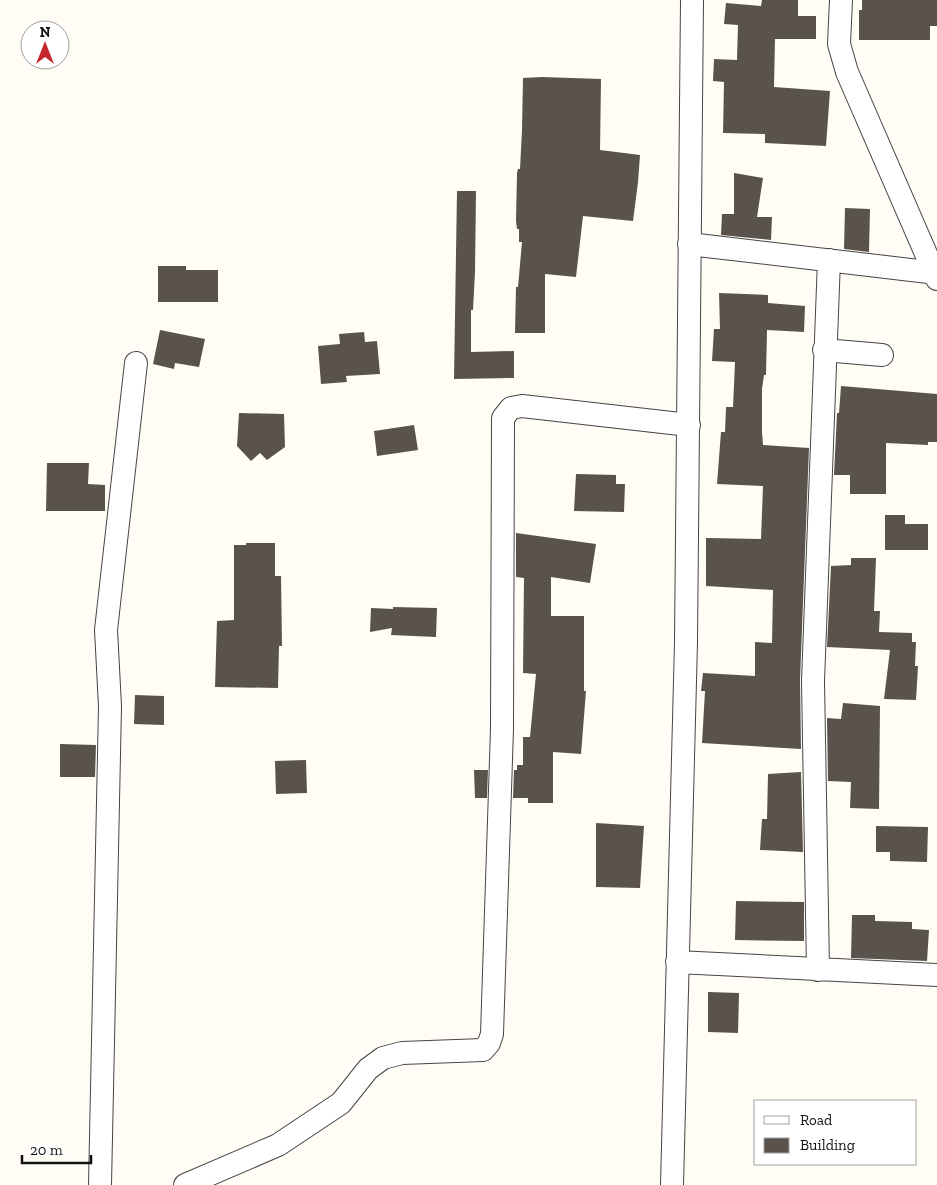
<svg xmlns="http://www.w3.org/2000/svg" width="937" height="1185" viewBox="0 0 937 1185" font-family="'Zilla Slab',serif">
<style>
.building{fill:#5a524d}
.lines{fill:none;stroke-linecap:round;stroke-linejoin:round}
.minor-casing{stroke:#444;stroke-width:24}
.minor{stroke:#fff;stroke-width:22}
</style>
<rect width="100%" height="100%" fill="#fffdf5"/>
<!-- building -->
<path class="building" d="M 762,0 L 798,0 L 798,16 L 816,16 L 816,39 L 775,39 L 774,87 L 830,91 L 826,146 L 765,143 L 765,134 L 723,133 L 724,82 L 713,81 L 714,59 L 737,60 L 738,25 L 724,24 L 726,3 L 761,6 Z
M 862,0 L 937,0 L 937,26 L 930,26 L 930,40 L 859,40 L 859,10 L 862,10 Z
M 542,77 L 601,79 L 600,150 L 640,155 L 638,182 L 633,221 L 583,216 L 576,277 L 545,274 L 545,333 L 515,333 L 516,287 L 518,287 L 522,242 L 519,242 L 519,229 L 517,229 L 516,221 L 517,173 L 518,169 L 520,169 L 522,130 L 523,78 Z
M 734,173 L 763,178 L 757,217 L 772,217 L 771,240 L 721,235 L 722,214 L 734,214 Z
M 457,191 L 476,191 L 475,272 L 473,310 L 471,310 L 471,352 L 514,351 L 514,378 L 454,379 Z
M 845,208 L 870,209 L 869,252 L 844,249 Z
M 158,266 L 186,266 L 186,270 L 218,270 L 218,302 L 158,302 Z
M 719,293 L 768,295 L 768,303 L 805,306 L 804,332 L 767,330 L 766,375 L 764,375 L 762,389 L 762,432 L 763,445 L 809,448 L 800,680 L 801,749 L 702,743 L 705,691 L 701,691 L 703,673 L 755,676 L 755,642 L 772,643 L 773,590 L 706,586 L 706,538 L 761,539 L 763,486 L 717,484 L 721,432 L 725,432 L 726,407 L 733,407 L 735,362 L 712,361 L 714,329 L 720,329 Z
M 160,330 L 205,339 L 199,367 L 175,363 L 174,369 L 153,364 Z
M 364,332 L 365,342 L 377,341 L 380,374 L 346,376 L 347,382 L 321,384 L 318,346 L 340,344 L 339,334 Z
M 841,386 L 937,394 L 937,442 L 928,442 L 928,445 L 886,443 L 886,494 L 850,494 L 850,475 L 834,475 L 837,413 L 839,413 Z
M 239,413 L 284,414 L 285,447 L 267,460 L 260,453 L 251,461 L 237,446 Z
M 414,425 L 418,450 L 377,456 L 374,431 Z
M 47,463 L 89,463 L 88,484 L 105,485 L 105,511 L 46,511 Z
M 576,474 L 616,475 L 616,484 L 625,484 L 624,512 L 574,511 Z
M 885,515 L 905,515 L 905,524 L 928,524 L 928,550 L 885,550 Z
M 516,533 L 596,544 L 590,583 L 551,577 L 551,616 L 584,616 L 584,691 L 586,691 L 581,754 L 553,752 L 553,803 L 528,803 L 528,798 L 513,798 L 514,770 L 517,770 L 517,765 L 523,765 L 523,737 L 530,737 L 536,674 L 523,673 L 524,578 L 516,577 Z
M 246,543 L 275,543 L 275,576 L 281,576 L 282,646 L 279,646 L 278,688 L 215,687 L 217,621 L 234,620 L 234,545 L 246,545 Z
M 851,558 L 876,558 L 874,611 L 880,611 L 879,632 L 912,633 L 912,642 L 916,642 L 915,666 L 918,666 L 916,700 L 884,699 L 890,650 L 827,647 L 831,566 L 851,565 Z
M 393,607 L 437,608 L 436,637 L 391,635 L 392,628 L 370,632 L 371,608 L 393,609 Z
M 135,695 L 164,696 L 164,725 L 134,724 Z
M 843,703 L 880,706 L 879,809 L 850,808 L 851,782 L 828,781 L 827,718 L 841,719 Z
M 60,744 L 96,745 L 95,777 L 60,777 Z
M 306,760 L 307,793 L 276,794 L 275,761 Z
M 474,770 L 488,770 L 487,798 L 475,798 Z
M 801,772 L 803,852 L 760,850 L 762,819 L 767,819 L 768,774 Z
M 596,823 L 644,826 L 640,888 L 596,887 Z
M 876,826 L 928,827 L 927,862 L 890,861 L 890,852 L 876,852 Z
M 736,901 L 804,902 L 804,941 L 735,940 Z
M 852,915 L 875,915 L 875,921 L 912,922 L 912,929 L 929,930 L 927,961 L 851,958 Z
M 708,992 L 739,993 L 738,1033 L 708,1032 Z"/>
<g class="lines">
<defs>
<path id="minor" d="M 841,0 L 839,44 L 847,72 L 937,279
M 689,244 L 937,273
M 824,350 L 882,355
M 677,962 L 937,975
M 818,970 L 813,681 L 829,260
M 100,1185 L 110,706 L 106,630 L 136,363
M 185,1185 L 278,1145 L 341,1103 L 368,1069 L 383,1058 L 402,1053 L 483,1050 L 489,1043 L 492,1034 L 502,729 L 503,418 L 511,408 L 522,406 L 689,425
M 672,1185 L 686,642 L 692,0"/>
</defs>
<!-- minor casing -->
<use href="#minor" class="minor-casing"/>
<!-- minor -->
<use href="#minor" class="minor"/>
</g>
<!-- legend -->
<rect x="754" y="1100" width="162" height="65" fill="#ffffff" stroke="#a0a0a0"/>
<rect x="764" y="1116" width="25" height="8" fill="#ffffff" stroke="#a0a0a0"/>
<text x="800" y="1125" font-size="15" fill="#111111">Road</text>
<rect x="764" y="1138" width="25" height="15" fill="#5a524d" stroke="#a0a0a0"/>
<text x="800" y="1150" font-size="15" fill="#111111">Building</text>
<!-- north arrow -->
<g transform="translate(45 45)"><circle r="24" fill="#ffffff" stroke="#a0a0a0"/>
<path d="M0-4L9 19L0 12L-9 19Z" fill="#c4262e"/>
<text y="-8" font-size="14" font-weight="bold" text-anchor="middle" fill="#111111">N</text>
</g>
<!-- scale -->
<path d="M22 1155v8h69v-8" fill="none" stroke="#111111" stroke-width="2.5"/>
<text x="30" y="1155" font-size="15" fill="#111111" stroke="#ffffff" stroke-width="4" paint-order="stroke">20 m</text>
</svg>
